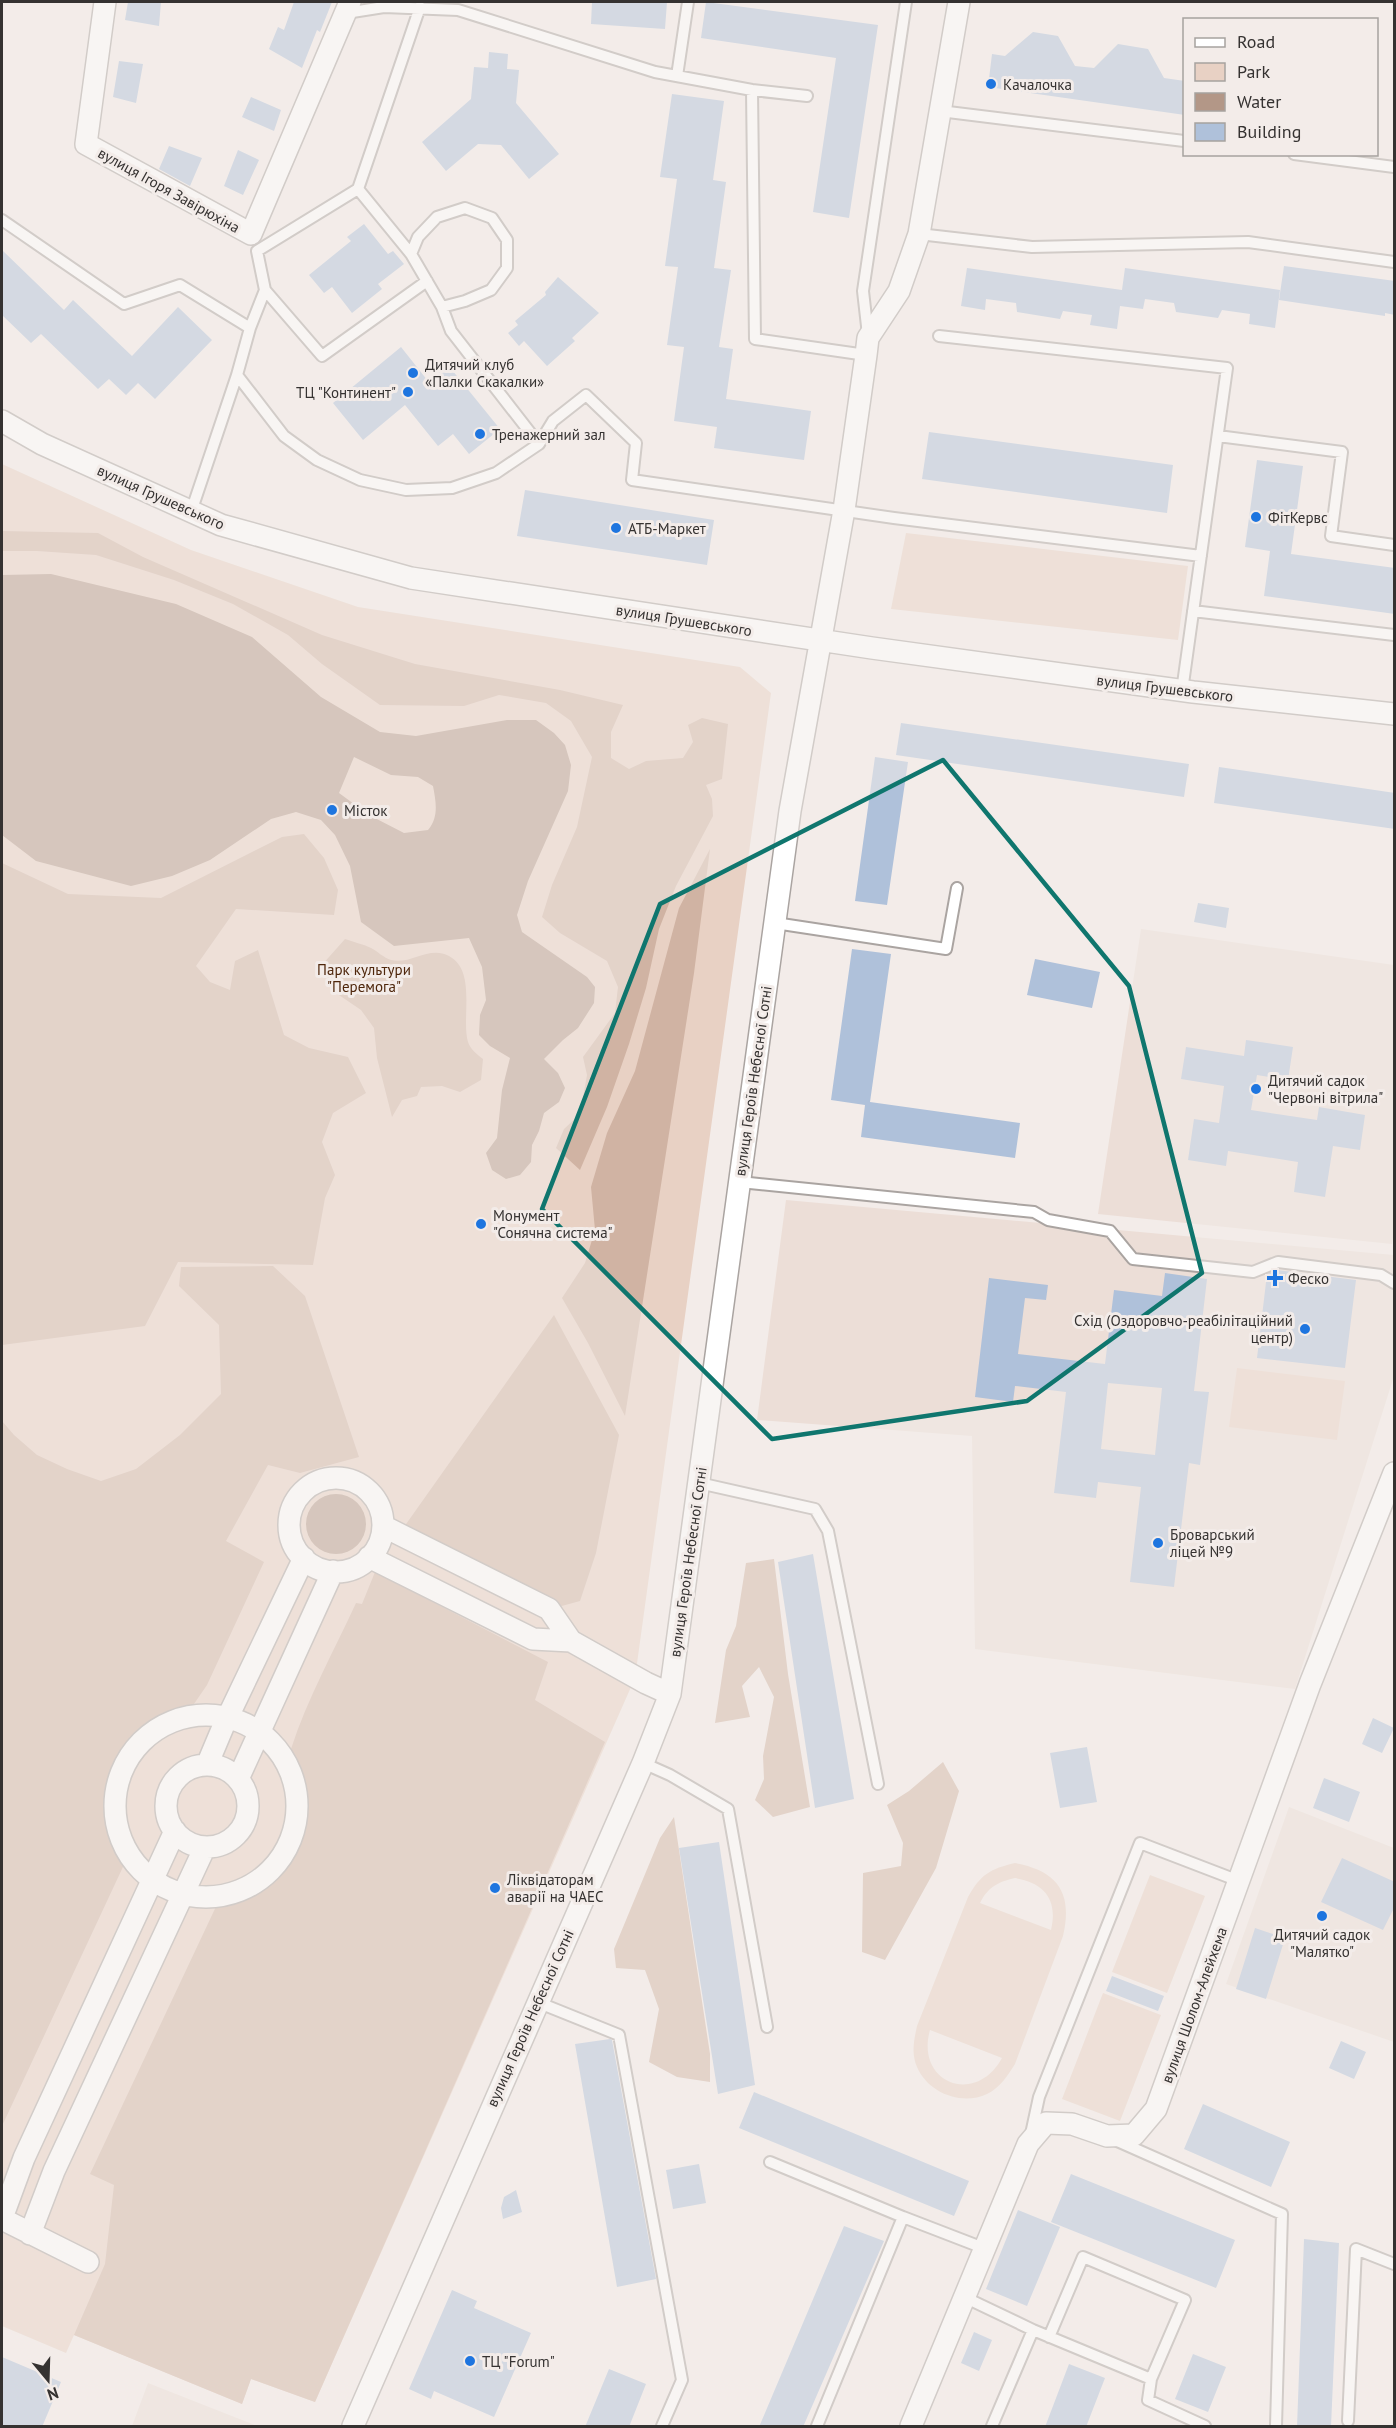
<svg xmlns="http://www.w3.org/2000/svg" width="1396" height="2428" viewBox="0 0 1396 2428" font-family="'PT Sans',sans-serif">
<style>
.built{fill:#ecded7}
.green{fill:#e8d1c4;fill-rule:evenodd}
.forest{fill:#d0b3a3}
.water{fill:#b39787;fill-rule:evenodd}
.building{fill:#afc1da;fill-rule:evenodd}
.lines{fill:none;stroke-linecap:round;stroke-linejoin:round}
.lane-casing{stroke:#aaa4a1;stroke-width:14}
.street-casing{stroke:#aaa4a1;stroke-width:24}
.lane{stroke:#fff;stroke-width:10}
.street{stroke:#fff;stroke-width:21}
.marked{fill:none;stroke:#0f766e;stroke-width:4.5;stroke-linejoin:round}
.poi-dot{fill:#1e75df;stroke:#f3ece9;stroke-width:2}
.labels{text-anchor:middle;dominant-baseline:central;stroke-width:6;stroke-linejoin:round;paint-order:stroke}
.poi-label{font-size:15px;fill:#353231;stroke:#f3ece9;text-anchor:start}
.street-label{font-size:15px;fill:#353231;stroke:#f3ece9}
.park-label{font-size:15px;fill:#4e260b;stroke:#f3ece9}
</style>
<rect width="100%" height="100%" fill="#f3ece9"/>
<!-- built -->
<path class="built" d="M 1141,929 L 1394,965 L 1394,1231 L 1392,1244 L 1098,1214 Z
M 786,1200 L 1394,1255 L 1394,1376 L 1295,1689 L 975,1649 L 972,1436 L 757,1420 Z
M 1289,1807 L 1394,1848 L 1394,2042 L 1226,1984 Z
M 148,2383 L 257,2426 L 132,2426 Z"/>
<!-- green -->
<path class="green" d="M 2,464 L 191,550 L 358,607 L 740,667 L 771,693 L 635,1678 L 315,2402 L 251,2379 L 242,2404 L 74,2335 L 66,2353 L 2,2326 Z
M 906,533 L 1188,566 L 1178,640 L 891,609 Z
M 1237,1368 L 1345,1381 L 1337,1440 L 1229,1427 Z
M 1015,1863 C 1058,1871 1073,1893 1063,1936 L 1015,2064 C 1008,2075 1000,2088 987,2094 C 962,2106 928,2093 917,2067 C 911,2053 914,2040 917,2026 L 968,1897 C 981,1874 990,1869 1015,1863 ZM 1015,1878 C 1045,1883 1058,1900 1051,1930 L 980,1903 C 988,1887 998,1882 1015,1878 ZM 930,2030 L 1002,2058 C 975,2107 915,2082 930,2030 Z
M 1150,1875 L 1205,1896 L 1167,1993 L 1112,1972 Z
M 1103,1993 L 1161,2015 L 1120,2121 L 1062,2099 Z"/>
<!-- forest -->
<path class="forest" d="M 2,531 L 98,533 L 143,557 L 322,635 L 415,664 L 560,690 L 623,705 L 611,732 L 611,758 L 629,769 L 646,761 L 683,758 L 693,742 L 688,725 L 702,718 L 728,724 L 722,779 L 706,785 L 712,799 L 713,816 L 676,886 L 659,929 L 646,988 L 629,1044 L 607,1107 L 580,1170 L 556,1148 L 564,1129 L 580,1114 L 587,1075 L 583,1057 L 615,1013 L 618,987 L 607,961 L 560,933 L 542,917 L 552,885 L 577,827 L 592,757 L 571,721 L 546,703 L 499,695 L 464,706 L 380,705 L 322,664 L 288,635 L 233,604 L 174,580 L 96,555 L 37,551 L 2,551 Z
M 304,834 L 324,858 L 338,890 L 334,915 L 236,909 L 196,966 L 210,982 L 230,990 L 235,961 L 258,950 L 284,1035 L 309,1048 L 348,1057 L 366,1093 L 333,1113 L 322,1142 L 335,1175 L 325,1198 L 313,1265 L 178,1262 L 145,1326 L 2,1345 L 2,863 L 68,894 L 161,898 L 282,837 Z
M 710,849 L 694,973 L 625,1416 L 588,1343 L 562,1298 L 585,1263 L 595,1230 L 591,1187 L 607,1133 L 635,1071 L 679,908 Z
M 345,939 C 353,942 363,944 371,948 C 377,951 384,958 391,960 C 411,965 429,945 449,956 C 477,971 461,1018 468,1042 C 470,1049 478,1055 483,1059 L 481,1080 L 460,1092 L 442,1086 L 421,1087 L 417,1096 L 402,1100 L 392,1117 L 377,1058 L 374,1028 L 361,1010 L 336,993 L 321,966 Z
M 273,1266 L 305,1296 L 359,1457 L 300,1473 L 268,1465 L 226,1541 L 264,1562 L 207,1685 L 185,1717 L 170,1722 L 143,1740 L 125,1765 L 116,1796 L 115,1811 L 118,1827 L 129,1854 L 2,2126 L 2,1421 L 14,1435 L 37,1455 L 67,1469 L 101,1481 L 136,1469 L 180,1435 L 221,1394 L 219,1325 L 179,1286 L 181,1267 Z
M 554,1315 L 619,1435 L 596,1553 L 580,1601 L 558,1607 L 404,1527 Z
M 774,1559 L 788,1674 L 810,1807 L 773,1817 L 755,1800 L 764,1779 L 763,1756 L 774,1697 L 759,1667 L 742,1686 L 750,1717 L 715,1723 L 726,1650 L 736,1626 L 746,1563 Z
M 375,1572 L 548,1662 L 535,1700 L 605,1742 L 315,2402 L 251,2379 L 242,2404 L 74,2335 L 105,2264 L 114,2185 L 90,2174 L 221,1896 C 267,1886 302,1846 297,1797 C 296,1786 287,1771 287,1762 C 287,1758 290,1753 291,1749 C 307,1699 334,1651 356,1603 L 362,1604 Z
M 943,1762 L 959,1791 L 936,1868 L 885,1960 L 862,1952 L 863,1873 L 901,1866 L 903,1843 L 887,1805 L 909,1791 Z
M 674,1817 L 710,2054 L 710,2082 L 677,2077 L 649,2062 L 659,2009 L 645,1970 L 616,1968 L 614,1949 L 660,1838 Z"/>
<!-- water -->
<path class="water" d="M 51,574 L 176,604 L 252,637 L 321,697 L 380,732 L 416,736 L 507,720 L 536,720 L 554,733 L 565,745 L 571,765 L 568,791 L 528,881 L 517,915 L 522,932 L 587,977 L 595,987 L 594,1003 L 578,1028 L 563,1040 L 544,1059 L 558,1073 L 565,1088 L 559,1102 L 544,1113 L 539,1131 L 532,1145 L 531,1162 L 520,1175 L 506,1179 L 492,1170 L 486,1153 L 497,1138 L 502,1090 L 510,1058 L 490,1046 L 479,1035 L 480,1015 L 486,1000 L 482,967 L 469,938 L 394,946 L 361,922 L 350,866 L 335,835 L 321,820 L 296,812 L 271,819 L 210,860 L 172,876 L 131,886 L 36,861 L 2,835 L 2,575 ZM 354,757 L 391,775 L 418,777 L 433,786 C 436,802 439,817 428,830 L 404,833 L 369,815 L 339,793 Z
M306 1524a30 30 0 1 1 60 0a30 30 0 1 1-60 0Z"/>
<!-- building -->
<path class="building" d="M 128,2 L 161,2 L 159,26 L 125,20 Z
M 294,2 L 332,2 L 320,32 L 317,30 L 302,68 L 269,49 L 278,27 L 284,30 Z
M 592,2 L 667,2 L 665,29 L 591,24 Z
M 706,2 L 878,25 L 849,218 L 813,212 L 836,58 L 701,38 Z
M 1033,32 L 1058,36 L 1075,66 L 1094,68 L 1118,44 L 1148,49 L 1164,78 L 1185,81 L 1185,115 L 988,87 L 992,54 L 1005,56 Z
M 489,52 L 508,54 L 507,69 L 519,70 L 516,103 L 559,154 L 529,179 L 501,145 L 478,144 L 446,171 L 422,142 L 471,99 L 474,67 L 488,68 Z
M 119,61 L 143,64 L 136,103 L 113,97 Z
M 672,94 L 724,101 L 713,180 L 726,182 L 714,268 L 731,270 L 719,347 L 733,349 L 726,399 L 811,411 L 804,460 L 714,448 L 717,427 L 674,421 L 684,347 L 667,345 L 678,267 L 665,266 L 677,179 L 660,177 Z
M 251,97 L 281,110 L 274,131 L 242,117 Z
M 169,146 L 202,158 L 190,186 L 159,169 Z
M 238,150 L 259,160 L 243,195 L 224,186 Z
M 364,224 L 388,254 L 393,251 L 404,264 L 378,284 L 382,289 L 352,313 L 332,287 L 324,293 L 309,275 L 351,241 L 347,237 Z
M 2,250 L 64,310 L 73,300 L 132,356 L 178,307 L 212,340 L 155,399 L 138,383 L 126,395 L 109,379 L 98,389 L 41,334 L 31,343 L 2,315 Z
M 1284,266 L 1395,281 L 1395,315 L 1385,313 L 1385,316 L 1279,300 Z
M 967,268 L 1122,290 L 1125,268 L 1280,290 L 1275,328 L 1249,324 L 1250,314 L 1222,310 L 1218,318 L 1176,312 L 1174,303 L 1145,299 L 1143,309 L 1120,306 L 1117,329 L 1090,325 L 1092,315 L 1063,311 L 1060,319 L 1017,312 L 1016,303 L 986,299 L 985,310 L 961,306 Z
M 558,277 L 599,313 L 572,338 L 575,341 L 547,366 L 524,341 L 519,346 L 508,333 L 518,325 L 515,321 L 546,295 L 545,292 Z
M 401,347 L 428,381 L 448,365 L 500,429 L 469,454 L 453,434 L 438,446 L 405,405 L 363,440 L 333,403 Z
M 929,432 L 1173,465 L 1167,513 L 922,479 Z
M 1257,460 L 1303,466 L 1291,554 L 1395,568 L 1395,614 L 1264,596 L 1270,551 L 1245,547 Z
M 525,490 L 714,520 L 707,565 L 517,536 Z
M 901,723 L 1189,764 L 1184,797 L 896,755 Z
M 875,757 L 908,762 L 887,905 L 855,901 Z
M 1219,767 L 1395,793 L 1395,829 L 1214,803 Z
M 1198,903 L 1229,908 L 1226,928 L 1194,922 Z
M 852,949 L 891,954 L 870,1102 L 1020,1123 L 1015,1158 L 861,1137 L 865,1105 L 831,1100 Z
M 1035,959 L 1100,972 L 1092,1008 L 1027,995 Z
M 1246,1040 L 1293,1047 L 1288,1080 L 1257,1075 L 1251,1110 L 1317,1120 L 1319,1107 L 1365,1115 L 1360,1150 L 1333,1146 L 1325,1197 L 1294,1192 L 1298,1162 L 1228,1151 L 1226,1166 L 1188,1160 L 1194,1119 L 1219,1123 L 1224,1086 L 1181,1079 L 1186,1047 L 1244,1056 Z
M 1277,1270 L 1356,1280 L 1345,1368 L 1257,1358 L 1267,1274 Z
M 1165,1273 L 1207,1279 L 1194,1391 L 1209,1392 L 1200,1465 L 1189,1463 L 1174,1587 L 1130,1582 L 1141,1487 L 1098,1482 L 1096,1498 L 1054,1493 L 1066,1392 L 1015,1386 L 1013,1402 L 975,1397 L 989,1278 L 1048,1285 L 1046,1300 L 1025,1298 L 1018,1354 L 1105,1364 L 1114,1290 L 1162,1296 ZM 1108,1383 L 1162,1388 L 1155,1455 L 1101,1449 Z
M 813,1554 L 854,1799 L 815,1808 L 778,1562 Z
M 1373,1718 L 1394,1728 L 1382,1753 L 1362,1744 Z
M 1087,1747 L 1097,1802 L 1060,1808 L 1050,1753 Z
M 1324,1778 L 1360,1792 L 1349,1822 L 1313,1808 Z
M 719,1842 L 755,2085 L 718,2094 L 679,1848 Z
M 1342,1858 L 1395,1882 L 1395,1906 L 1383,1930 L 1321,1902 Z
M 1255,1928 L 1285,1938 L 1266,1999 L 1236,1989 Z
M 1112,1976 L 1164,1996 L 1158,2011 L 1106,1991 Z
M 610,2039 L 612,2040 L 656,2279 L 617,2287 L 575,2044 Z
M 1341,2041 L 1366,2052 L 1354,2079 L 1329,2068 Z
M 754,2092 L 969,2181 L 954,2216 L 739,2128 Z
M 1203,2104 L 1290,2142 L 1271,2187 L 1184,2149 Z
M 699,2164 L 706,2203 L 673,2209 L 666,2170 Z
M 1071,2174 L 1235,2240 L 1216,2288 L 1051,2222 Z
M 516,2190 L 522,2212 L 503,2219 L 501,2208 L 504,2197 Z
M 1018,2210 L 1060,2227 L 1027,2306 L 986,2289 Z
M 844,2226 L 884,2241 L 803,2427 L 759,2427 Z
M 1304,2239 L 1339,2243 L 1331,2427 L 1297,2427 Z
M 452,2290 L 477,2301 L 474,2308 L 531,2333 L 494,2417 L 434,2391 L 431,2399 L 409,2389 Z
M 974,2332 L 992,2340 L 979,2371 L 961,2363 Z
M 1193,2354 L 1226,2367 L 1208,2412 L 1175,2399 Z
M 2,2357 L 61,2382 L 42,2427 L 2,2427 Z
M 1069,2364 L 1105,2378 L 1086,2427 L 1045,2427 Z
M 609,2369 L 646,2384 L 629,2427 L 585,2427 Z"/>
<g class="lines">
<defs>
<path id="lane" d="M 346,13 L 384,7 L 458,10 L 655,72 L 752,90 L 807,96
M 677,76 L 688,2
M 752,90 L 755,339 L 866,355
M 940,111 L 1184,141
M 1294,154 L 1394,167
M 358,189 L 411,254 L 442,307 L 451,331 L 539,444
M 2,220 L 124,304 L 180,285 L 250,328
M 919,234 L 1032,247 L 1248,242 L 1394,262
M 411,254 L 418,237 L 437,217 L 465,208 L 492,218 L 507,240 L 507,268 L 491,290 L 465,301 L 442,307
M 265,290 L 322,356 L 427,281
M 868,335 L 863,291 L 906,2
M 939,336 L 1227,368 L 1182,691
M 237,375 L 284,436 L 317,460 L 360,480 L 406,490 L 452,488 L 496,473 L 539,444 L 553,421 L 586,395 L 636,443 L 632,480 L 894,518 L 1201,556
M 1218,436 L 1342,452 L 1331,536 L 1394,545
M 191,512 L 237,375 L 250,328 L 265,290 L 257,251 L 358,189 L 420,7
M 1193,611 L 1394,635
M 775,923 L 946,949 L 957,888
M 740,1182 L 1034,1212 L 1048,1220 L 1110,1231 L 1133,1259 L 1253,1272 L 1278,1262 L 1381,1275 L 1394,1283
M 699,1483 L 815,1509 L 828,1531 L 878,1784
M 643,1763 L 670,1775 L 728,1809 L 767,2027
M 537,2002 L 619,2035 L 682,2380 L 662,2426
M 1031,2134 L 1039,2097 L 1140,1843 L 1239,1881
M 1115,2140 L 1282,2214 L 1276,2426
M 770,2162 L 903,2217 L 986,2249
M 964,2297 L 1033,2330 L 1151,2379 L 1185,2300 L 1083,2257 L 1049,2337
M 1151,2379 L 1148,2400 L 1205,2426
M 1348,2421 L 1356,2249 L 1394,2264
M 817,2426 L 903,2217
M 992,2426 L 1033,2330"/>
<path id="street" d="M 105,2 L 86,144 L 251,234 L 350,2
M 2,421 L 42,444 L 221,525 L 411,578 L 872,648 L 1193,692 L 1394,714
M289 1525a47 47 0 1 1 94 0a47 47 0 1 1-94 0Z
M 383,1526 L 549,1609 L 571,1641 L 646,1683 L 670,1694
M 369,1557 L 533,1639 L 571,1641
M115 1806a91 91 0 1 1 182 0a91 91 0 1 1-182 0Z
M166 1806a41 41 0 1 1 82 0a41 41 0 1 1-82 0Z
M 207,1765 L 223,1727 L 304,1558
M 238,1779 L 333,1571
M 2,2218 L 24,2158 L 175,1831
M 2,2219 L 88,2262
M 30,2234 L 54,2171 L 205,1847
M 353,2426 L 643,1763 L 670,1694 L 790,811 L 844,510 L 866,355 L 868,338 L 899,291 L 919,234 L 959,2
M 911,2426 L 1028,2144 L 1046,2123 L 1072,2124 L 1107,2136 L 1134,2135 L 1156,2109 L 1310,1684 L 1394,1473"/>
</defs>
<!-- lane casing -->
<use href="#lane" class="lane-casing"/>
<!-- street casing -->
<use href="#street" class="street-casing"/>
<!-- lane -->
<use href="#lane" class="lane"/>
<!-- street -->
<use href="#street" class="street"/>
</g>
<!-- marked area -->
<path d="M0 0H1396V2428H0ZM 943,760 L 1129,986 L 1202,1273 L 1027,1401 L 772,1439 L 542,1209 L 660,904 Z" fill="#f3ece9" fill-opacity=".55" fill-rule="evenodd"/>
<path class="marked" d="M 943,760 L 1129,986 L 1202,1273 L 1027,1401 L 772,1439 L 542,1209 L 660,904 Z"/>
<!-- markers -->
<g class="poi-dot">
<circle cx="991" cy="84" r="6"/>
<circle cx="413" cy="373" r="6"/>
<circle cx="408" cy="392" r="6"/>
<circle cx="480" cy="434" r="6"/>
<circle cx="1256" cy="517" r="6"/>
<circle cx="616" cy="528" r="6"/>
<circle cx="332" cy="810" r="6"/>
<circle cx="1256" cy="1089" r="6"/>
<circle cx="481" cy="1224" r="6"/>
<path d="M1272 1269h6v6h6v6h-6v6h-6v-6h-6v-6h6z"/>
<circle cx="1305" cy="1329" r="6"/>
<circle cx="1158" cy="1543" r="6"/>
<circle cx="495" cy="1888" r="6"/>
<circle cx="1322" cy="1916" r="6"/>
<circle cx="470" cy="2361" r="6"/>
</g>
<g class="labels">
<!-- poi labels -->
<g class="poi-label">
<text x="1003" y="84">Качалочка</text>
<text x="425" y="364">Дитячий клуб<tspan x="425" dy="17">«Палки Скакалки»</tspan></text>
<text x="396" y="392" text-anchor="end">ТЦ "Континент"</text>
<text x="492" y="434">Тренажерний зал</text>
<text x="1268" y="517">ФітКервс</text>
<text x="628" y="528">АТБ-Маркет</text>
<text x="344" y="810">Місток</text>
<text x="1268" y="1080">Дитячий садок<tspan x="1268" dy="17">"Червоні вітрила"</tspan></text>
<text x="493" y="1215">Монумент<tspan x="493" dy="17">"Сонячна система"</tspan></text>
<text x="1288" y="1278">Феско</text>
<text x="1293" y="1320" text-anchor="end">Схід (Оздоровчо-реабілітаційний<tspan x="1293" dy="17">центр)</tspan></text>
<text x="1170" y="1534">Броварський<tspan x="1170" dy="17">ліцей №9</tspan></text>
<text x="507" y="1879">Ліквідаторам<tspan x="507" dy="17">аварії на ЧАЕС</tspan></text>
<text x="1322" y="1934" text-anchor="middle">Дитячий садок<tspan x="1322" dy="17">"Малятко"</tspan></text>
<text x="482" y="2361">ТЦ "Forum"</text>
</g>
<!-- street labels -->
<g class="street-label">
<text transform="translate(169 190) rotate(29)">вулиця Ігоря Завірюхіна</text>
<text transform="translate(161 497) rotate(24)">вулиця Грушевського</text>
<text transform="translate(684 620) rotate(9)">вулиця Грушевського</text>
<text transform="translate(1165 688) rotate(7)">вулиця Грушевського</text>
<text transform="translate(753 1081) rotate(-82)">вулиця Героїв Небесної Сотні</text>
<text transform="translate(688 1562) rotate(-82)">вулиця Героїв Небесної Сотні</text>
<text transform="translate(1194 2005) rotate(-70)">вулиця Шолом-Алейхема</text>
<text transform="translate(530 2018) rotate(-66)">вулиця Героїв Небесної Сотні</text>
</g>
<!-- park labels -->
<g class="park-label">
<text x="364" y="969">Парк культури<tspan x="364" dy="17">"Перемога"</tspan></text>
</g>
</g>
<!-- border -->
<rect width="1396" height="2428" fill="none" stroke="#353231" stroke-width="6"/>
<!-- legend -->
<rect x="1183" y="18" width="195" height="138" fill="#f3ece9" stroke="#a7a29f" stroke-width="1.5"/>
<rect x="1195" y="38" width="30" height="9" fill="#ffffff" stroke="#a7a29f" stroke-width="1.5"/>
<text x="1237" y="48" font-size="18" fill="#353231">Road</text>
<rect x="1195" y="63" width="30" height="18" fill="#e8d1c4" stroke="#a7a29f" stroke-width="1.5"/>
<text x="1237" y="78" font-size="18" fill="#353231">Park</text>
<rect x="1195" y="93" width="30" height="18" fill="#b39787" stroke="#a7a29f" stroke-width="1.5"/>
<text x="1237" y="108" font-size="18" fill="#353231">Water</text>
<rect x="1195" y="123" width="30" height="18" fill="#afc1da" stroke="#a7a29f" stroke-width="1.5"/>
<text x="1237" y="138" font-size="18" fill="#353231">Building</text>
<!-- north arrow -->
<g transform="translate(48 2380) rotate(161)" stroke="#f3ece9" stroke-width="4.5" paint-order="stroke">
<path d="M0-4.5L10 22L0 15L-10 22Z" fill="#353231"/>
<text y="-9" font-size="16" font-weight="bold" text-anchor="middle" fill="#353231">N</text>
</g>
</svg>
